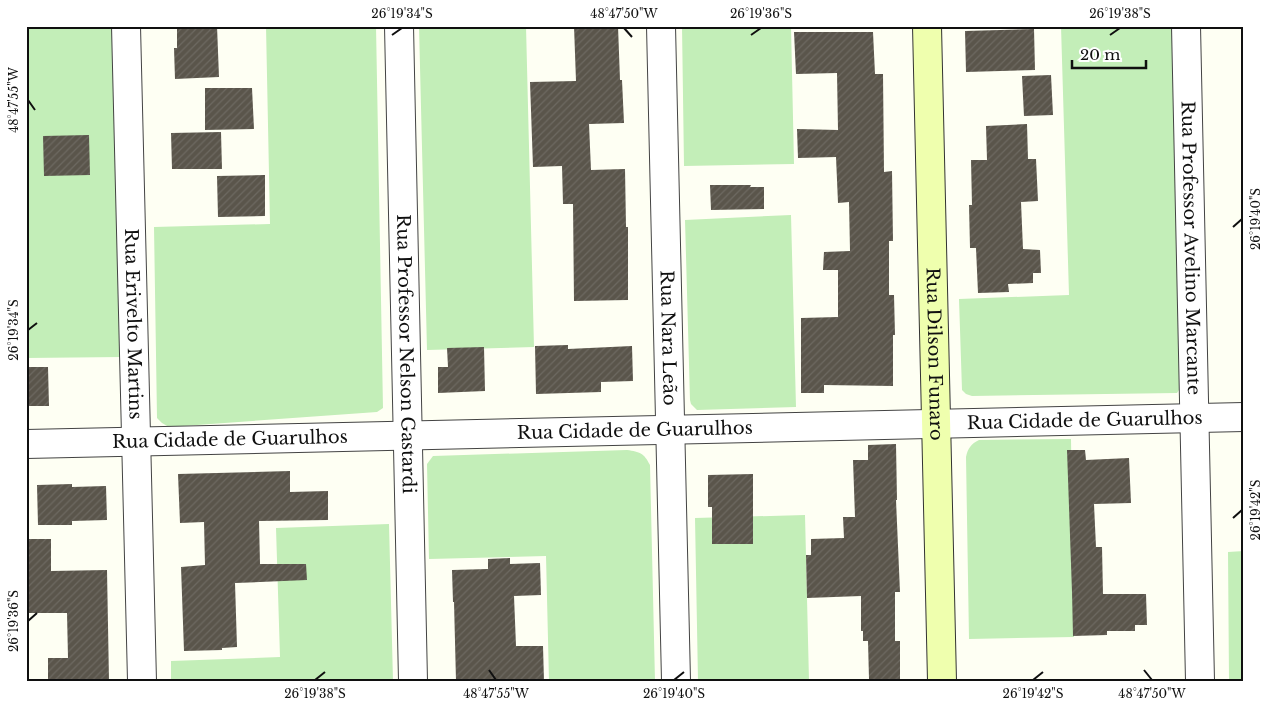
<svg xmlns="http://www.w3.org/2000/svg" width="1270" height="707" viewBox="0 0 1270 707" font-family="'Libre Baskerville',serif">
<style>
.grass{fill:#c3eeb8}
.building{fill:url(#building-hatch)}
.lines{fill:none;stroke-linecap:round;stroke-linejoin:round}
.street-casing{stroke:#434343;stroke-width:30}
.secondary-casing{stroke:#323232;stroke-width:30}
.street{stroke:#fff;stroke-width:28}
.secondary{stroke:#efffae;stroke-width:28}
.ticks{fill:none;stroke:#101010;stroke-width:2}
.labels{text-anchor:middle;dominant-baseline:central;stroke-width:5;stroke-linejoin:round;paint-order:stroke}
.street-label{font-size:18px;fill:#101010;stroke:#fff}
.neatline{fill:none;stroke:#101010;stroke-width:2}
.ticks-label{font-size:12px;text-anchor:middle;fill:#101010}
</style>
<defs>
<pattern id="building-hatch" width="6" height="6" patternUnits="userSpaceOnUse" patternTransform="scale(1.25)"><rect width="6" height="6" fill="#5a554b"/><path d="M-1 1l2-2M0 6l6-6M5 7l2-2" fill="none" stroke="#6d6961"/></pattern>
</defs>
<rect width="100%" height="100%" fill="#fefff3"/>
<!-- grass -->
<path class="grass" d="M 26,26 L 117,26 L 122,357 L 26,358 Z
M 266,26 L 376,26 L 383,408 L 377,412 L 169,427 L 162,423 L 157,418 L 154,227 L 270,224 Z
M 419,26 L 526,26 L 534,347 L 427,350 Z
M 682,26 L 791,26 L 794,164 L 684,166 Z
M 1061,26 L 1176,26 L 1181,387 L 1177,393 L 972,396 L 966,394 L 962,390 L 959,299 L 1069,295 Z
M 791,215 L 796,407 L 697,410 L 691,404 L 690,400 L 685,220 Z
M 1071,439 L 1074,637 L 969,639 L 966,457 C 968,448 971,444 979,440 Z
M 627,450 C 640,452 644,453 650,465 L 655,681 L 549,681 L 546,556 L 429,559 L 427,464 L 433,456 Z
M 805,515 L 809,681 L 698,681 L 695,518 Z
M 389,524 L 393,681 L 171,681 L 171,661 L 280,657 L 276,528 Z
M 1244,551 L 1244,681 L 1229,681 L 1228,552 Z"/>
<!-- building -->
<path class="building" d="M 177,26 L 217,26 L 219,77 L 175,79 L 174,48 L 177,48 Z
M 574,26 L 618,26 L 620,80 L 622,80 L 624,123 L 589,124 L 591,170 L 625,169 L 626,227 L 628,227 L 628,300 L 574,301 L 573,204 L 563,204 L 562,166 L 533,167 L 530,82 L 576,81 Z
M 1034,29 L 1035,70 L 966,72 L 965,31 Z
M 794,32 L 873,32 L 875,74 L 883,74 L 884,172 L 892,171 L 893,241 L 889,241 L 889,295 L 894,295 L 895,335 L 893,335 L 893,386 L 824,385 L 824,393 L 801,393 L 801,318 L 838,317 L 838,270 L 823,270 L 824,252 L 850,251 L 849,202 L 838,203 L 836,157 L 798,158 L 797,129 L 838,130 L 837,73 L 796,74 Z
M 1051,75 L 1053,115 L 1024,116 L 1022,76 Z
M 205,88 L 252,88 L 254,129 L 205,130 Z
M 1027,124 L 1028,159 L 1036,159 L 1038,201 L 1021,202 L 1023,249 L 1040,250 L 1041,273 L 1033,273 L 1033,283 L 1008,284 L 1009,292 L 978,293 L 976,248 L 970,248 L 969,205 L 972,205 L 971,160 L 987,160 L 986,126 Z
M 221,132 L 222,169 L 172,169 L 171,133 Z
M 89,135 L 90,175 L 44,176 L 43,136 Z
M 265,175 L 265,216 L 218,217 L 217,176 Z
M 710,185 L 751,185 L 750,187 L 764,187 L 764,209 L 711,210 Z
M 568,345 L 568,349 L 632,346 L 633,381 L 601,382 L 601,392 L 536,394 L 535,346 Z
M 484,347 L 485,391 L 438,393 L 438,367 L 448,367 L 447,348 Z
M 26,367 L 48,367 L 49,406 L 26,406 Z
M 896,444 L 897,500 L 896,500 L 900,592 L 895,592 L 895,641 L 900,641 L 900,679 L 869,679 L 868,641 L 863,641 L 863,631 L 861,631 L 861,596 L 807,598 L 806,555 L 811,555 L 811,539 L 844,538 L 843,517 L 855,517 L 853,460 L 868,460 L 868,445 Z
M 1067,450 L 1085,450 L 1086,460 L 1129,458 L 1131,503 L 1094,504 L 1096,547 L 1102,547 L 1103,594 L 1146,594 L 1147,625 L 1135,625 L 1135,631 L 1107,631 L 1107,635 L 1073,636 L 1072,592 Z
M 290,471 L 290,492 L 328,491 L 328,520 L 259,521 L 260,564 L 306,564 L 307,580 L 235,583 L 237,647 L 222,648 L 222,650 L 184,651 L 181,567 L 205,565 L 204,522 L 180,523 L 178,474 Z
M 753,474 L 753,544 L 712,544 L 712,507 L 708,507 L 708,475 Z
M 72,484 L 72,487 L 106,486 L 107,520 L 72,521 L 72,525 L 38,525 L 37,485 Z
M 26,539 L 51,539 L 51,571 L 107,570 L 109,681 L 48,681 L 48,658 L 68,658 L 67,613 L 26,613 Z
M 510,558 L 510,564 L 540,563 L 541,595 L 514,596 L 516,646 L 543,646 L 544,681 L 456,681 L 454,602 L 453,602 L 452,570 L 488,569 L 488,559 Z"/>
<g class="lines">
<defs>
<g id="street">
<path id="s1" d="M 126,26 L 142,681"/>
<path id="s2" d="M 399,26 L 413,681"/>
<path id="s3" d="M 661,26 L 676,681"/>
<path id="s4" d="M 1186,26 L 1200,681"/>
<path id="s5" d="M 26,444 L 1244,417"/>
</g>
<g id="secondary">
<path id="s6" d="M 927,26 L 942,681"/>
</g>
</defs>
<!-- street casing -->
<use href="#street" class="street-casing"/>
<!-- secondary casing -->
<use href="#secondary" class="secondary-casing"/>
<!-- street -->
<use href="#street" class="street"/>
<!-- secondary -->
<use href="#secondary" class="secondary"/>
</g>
<!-- ticks -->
<path class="ticks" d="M 624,28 L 632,37M 392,35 L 402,28M 751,35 L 761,28M 1110,35 L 1120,28M 28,100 L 35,110M 1233,227 L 1242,219M 28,330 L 37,323M 1233,518 L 1242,510M 28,621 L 37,613M 489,670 L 496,680M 1144,670 L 1152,680M 315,680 L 325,672M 674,680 L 684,672M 1033,680 L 1043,672"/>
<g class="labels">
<!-- street labels -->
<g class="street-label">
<text stroke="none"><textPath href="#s4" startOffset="222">Rua Professor Avelino Marcante</textPath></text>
<text stroke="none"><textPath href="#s1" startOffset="298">Rua Erivelto Martins</textPath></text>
<text stroke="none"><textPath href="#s3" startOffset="312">Rua Nara Leão</textPath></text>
<text stroke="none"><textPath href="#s2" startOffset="328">Rua Professor Nelson Gastardi</textPath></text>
<text stroke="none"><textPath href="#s6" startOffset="328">Rua Dilson Funaro</textPath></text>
<text stroke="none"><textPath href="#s5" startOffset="1059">Rua Cidade de Guarulhos</textPath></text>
<text stroke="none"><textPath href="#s5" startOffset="609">Rua Cidade de Guarulhos</textPath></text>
<text stroke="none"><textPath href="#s5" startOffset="204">Rua Cidade de Guarulhos</textPath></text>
</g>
</g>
<!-- border -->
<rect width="1270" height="707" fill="none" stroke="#ffffff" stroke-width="55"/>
<!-- scale -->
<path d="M1072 60v8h74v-8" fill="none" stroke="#101010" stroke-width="2.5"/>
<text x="1080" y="60" font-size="15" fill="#101010" stroke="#ffffff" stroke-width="4" paint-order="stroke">20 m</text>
<rect x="28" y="28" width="1214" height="652" class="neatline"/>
<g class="ticks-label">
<text x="402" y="18">26°19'34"S</text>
<text x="624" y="18">48°47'50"W</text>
<text x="761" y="18">26°19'36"S</text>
<text x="1120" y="18">26°19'38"S</text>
<text transform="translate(14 100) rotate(-90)" y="4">48°47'55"W</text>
<text transform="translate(1256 219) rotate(-90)" y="4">26°19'40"S</text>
<text transform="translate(14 330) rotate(-90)" y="4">26°19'34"S</text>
<text transform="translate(1256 510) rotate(-90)" y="4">26°19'42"S</text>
<text transform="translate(14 621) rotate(-90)" y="4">26°19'36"S</text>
<text x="315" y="698">26°19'38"S</text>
<text x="496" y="698">48°47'55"W</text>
<text x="674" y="698">26°19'40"S</text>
<text x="1033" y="698">26°19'42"S</text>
<text x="1152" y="698">48°47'50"W</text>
</g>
</svg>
